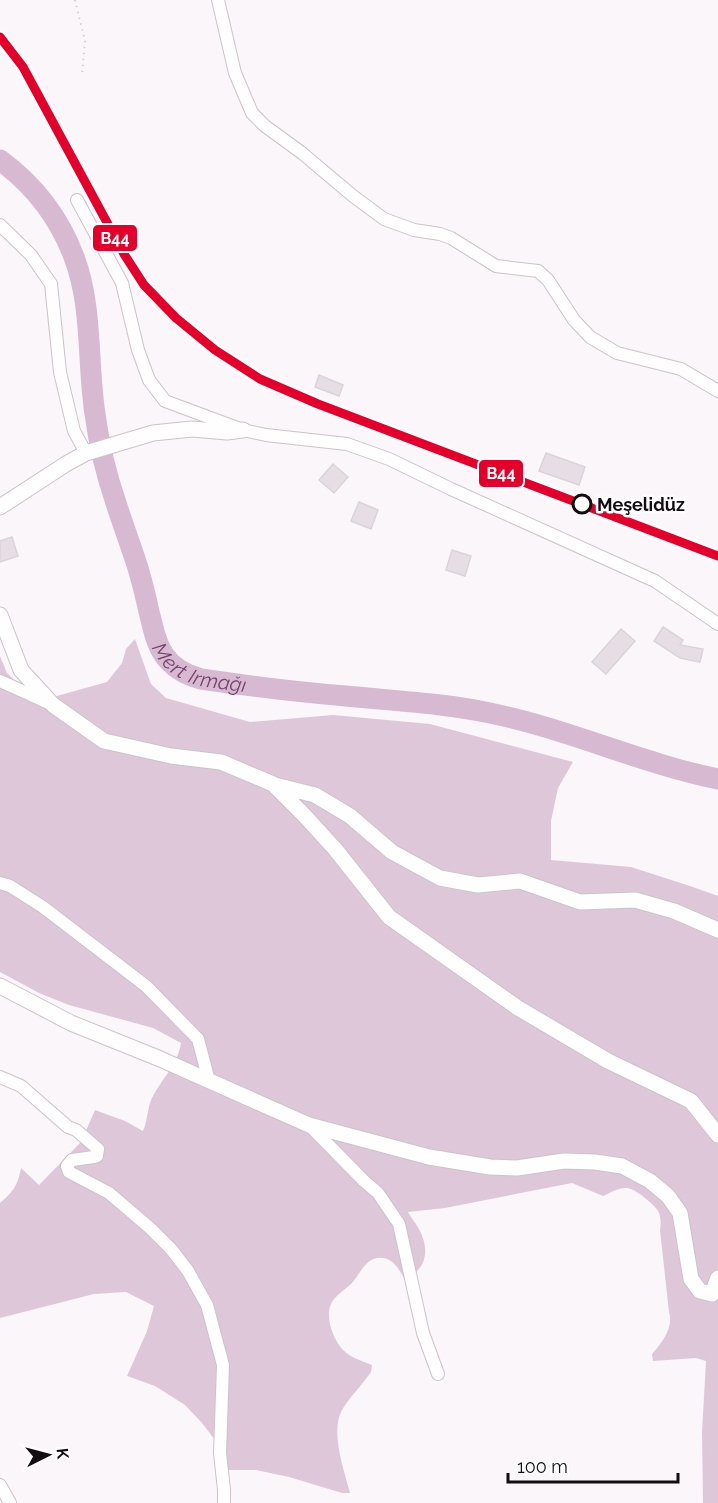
<svg xmlns="http://www.w3.org/2000/svg" width="718" height="1503" viewBox="0 0 718 1503" font-family="Raleway,sans-serif">
<style>
.forest{fill:#dfc7da}
.lines{fill:none;stroke-linecap:round;stroke-linejoin:round}
.river{stroke:#d7bad1;stroke-width:21}
.building{fill:#e7dde5;stroke:#dad4d9;stroke-width:1.5}
.minor-casing{stroke:#cac4c8;stroke-width:14}
.tertiary-casing{stroke:#cac4c8;stroke-width:17}
.path{stroke:#d3d1d3;stroke-width:2;stroke-dasharray:1.5 4.5;stroke-linecap:butt}
.minor{stroke:#fefefe;stroke-width:12}
.tertiary{stroke:#fefefe;stroke-width:15}
.rail-1-casing{stroke:#fff;stroke-width:14}
.rail-1{stroke:#e4002b;stroke-width:9}
.stop-dot{fill:#fff;stroke:#130d12;stroke-width:3}
.labels{text-anchor:middle;dominant-baseline:central;stroke-width:5;stroke-linejoin:round;paint-order:stroke}
.stop-label{font-size:18px;font-weight:bold;fill:#130d12;stroke:#fff;text-anchor:start}
.water-label{font-size:20px;font-style:italic;fill:#75426c;stroke:#fff}
.line-badge{stroke:#fff;stroke-width:2}
.badge-label{font-size:16px;text-anchor:middle;font-weight:bold;fill:#fff}
</style>
<rect width="100%" height="100%" fill="#fbf6fa"/>
<!-- forest -->
<path class="forest" d="M 135,639 L 151,684 L 166,698 L 250,722 L 333,715 L 430,724 L 573,762 L 558,788 L 551,821 L 551,860 L 631,867 L 690,886 L 718,896 L 718,1503 L 703,1503 L 702,1432 L 706,1361 L 696,1358 L 653,1361 L 652,1354 C 662,1343 674,1327 669,1312 L 660,1230 C 661,1224 661,1216 658,1211 C 654,1204 634,1188 627,1188 C 619,1187 610,1193 603,1196 L 572,1183 L 445,1208 L 408,1212 C 411,1218 416,1223 419,1229 C 430,1250 427,1269 405,1280 C 400,1271 394,1259 383,1258 C 366,1256 361,1273 352,1283 C 346,1289 336,1295 332,1302 C 324,1315 333,1340 343,1350 C 351,1358 362,1361 372,1365 L 371,1372 C 363,1384 349,1398 342,1410 C 330,1432 344,1470 350,1493 L 342,1493 L 289,1477 L 256,1470 L 228,1470 L 218,1444 L 202,1423 L 185,1405 L 155,1386 L 127,1376 L 147,1331 L 154,1306 L 126,1292 L 94,1294 L 0,1318 L 0,1203 C 13,1192 18,1185 21,1168 L 39,1185 L 81,1142 L 95,1110 L 125,1121 L 143,1131 C 148,1120 147,1108 152,1098 C 162,1078 177,1066 181,1043 L 153,1028 L 69,1005 L 39,993 L 0,972 L 0,656 L 7,673 L 39,704 L 46,699 L 107,682 L 122,663 L 126,649 Z"/>
<g class="lines">
<!-- river -->
<path class="river" id="s1" d="M 0,160 C 34,185 59,217 74,257 C 93,307 87,362 95,414 C 99,444 106,474 116,503 C 123,525 131,546 138,568 C 142,582 146,597 149,612 C 153,626 155,642 164,655 C 173,668 186,675 201,679 C 249,686 297,692 346,696 C 394,701 443,703 490,713 C 568,729 640,763 718,779"/>
</g>
<!-- building -->
<path class="building" d="M 319,375 L 343,385 L 339,396 L 315,387 Z
M 546,453 L 585,467 L 579,485 L 539,471 Z
M 333,464 L 348,477 L 334,493 L 319,480 Z
M 359,502 L 378,510 L 371,529 L 351,521 Z
M 12,537 L 18,556 L 0,562 L 0,541 Z
M 452,550 L 471,556 L 465,576 L 446,570 Z
M 663,627 L 683,640 L 680,645 L 703,649 L 700,662 L 680,658 L 654,641 Z
M 621,629 L 635,641 L 606,674 L 592,662 Z"/>
<g class="lines">
<defs>
<path id="minor" d="M 218,0 L 235,73 L 252,113 L 265,126 L 302,153 L 353,196 L 384,219 L 414,230 L 440,234 L 451,238 L 496,266 L 538,271 L 548,280 L 574,320 L 590,337 L 617,353 L 681,369 L 718,391
M 77,200 L 122,283 L 138,350 L 149,380 L 165,401 L 243,430 L 266,435 L 347,444 L 389,459 L 451,489 L 655,581 L 718,624
M 0,225 L 31,255 L 51,284 L 60,372 L 74,431 L 86,453
M 0,681 L 51,704
M 0,883 L 10,886 L 43,907 L 146,986 L 198,1039 L 209,1081
M 0,1077 L 21,1086 L 68,1127 L 76,1130 L 98,1149 L 97,1156 L 94,1157 L 72,1160 L 67,1166 L 69,1172 L 109,1193 L 150,1228 L 171,1249 L 188,1271 L 207,1305 L 223,1365 L 220,1453 L 224,1490 L 224,1503
M 309,1125 L 364,1181 L 378,1193 L 399,1224 L 423,1333 L 438,1374
M 0,1485 L 10,1503"/>
<path id="tertiary" d="M 0,507 L 66,464 L 86,453 L 153,433 L 192,429 L 227,432 L 243,430
M 0,615 L 21,670 L 53,705 L 104,741 L 171,756 L 221,762 L 273,784 L 304,815 L 335,849 L 389,917 L 518,1008 L 608,1061 L 691,1101 L 718,1135
M 275,785 L 315,795 L 350,816 L 392,852 L 440,878 L 478,885 L 520,881 L 580,902 L 635,900 L 674,911 L 718,930
M 0,986 L 71,1023 L 158,1058 L 309,1125 L 429,1157 L 490,1167 L 517,1168 L 564,1161 L 595,1162 L 622,1166 L 650,1181 L 668,1196 L 680,1213 L 691,1279 L 700,1291 L 712,1294 L 718,1278"/>
</defs>
<!-- minor casing -->
<use href="#minor" class="minor-casing"/>
<!-- tertiary casing -->
<use href="#tertiary" class="tertiary-casing"/>
<!-- path -->
<path class="path" d="M 75,0 L 85,41 L 82,75
M 708,1503 L 713,1434 L 709,1305"/>
<!-- minor -->
<use href="#minor" class="minor"/>
<!-- tertiary -->
<use href="#tertiary" class="tertiary"/>
<defs>
<path id="rail-1" d="M 0,37 L 23,67 L 124,254 L 144,285 L 176,318 L 215,350 L 260,379 L 318,404 L 718,556"/>
</defs>
<!-- rail-1 casing -->
<use href="#rail-1" class="rail-1-casing"/>
<!-- rail-1 -->
<use href="#rail-1" class="rail-1"/>
</g>
<!-- markers -->
<circle class="stop-dot" cx="582" cy="504" r="9"/>
<g class="labels">
<!-- stop labels -->
<g class="stop-label">
<text x="597" y="504">Meşelidüz</text>
</g>
<!-- water labels -->
<g class="water-label">
<text stroke="none"><textPath href="#s1" startOffset="573">Mert Irmağı</textPath></text>
</g>
</g>
<g class="line-badge">
<rect x="92" y="224" width="46" height="28" rx="6" fill="#e4002b"/>
<rect x="478" y="459" width="46" height="29" rx="6" fill="#e4002b"/>
</g>
<g class="badge-label">
<text x="115" y="244">B44</text>
<text x="501" y="479">B44</text>
</g>
<!-- north arrow -->
<g transform="translate(48 1455) rotate(84)" stroke="#ffffff" stroke-width="4.5" paint-order="stroke">
<path d="M0-4.5L10 22L0 15L-10 22Z" fill="#130d12"/>
<text y="-9" font-size="16" font-weight="bold" text-anchor="middle" fill="#130d12">K</text>
</g>
<!-- scale -->
<path d="M508 1473v9h170v-9" fill="none" stroke="#130d12" stroke-width="3"/>
<text x="517" y="1473" font-size="18" fill="#130d12" stroke="#ffffff" stroke-width="4.5" paint-order="stroke">100 m</text>
</svg>
